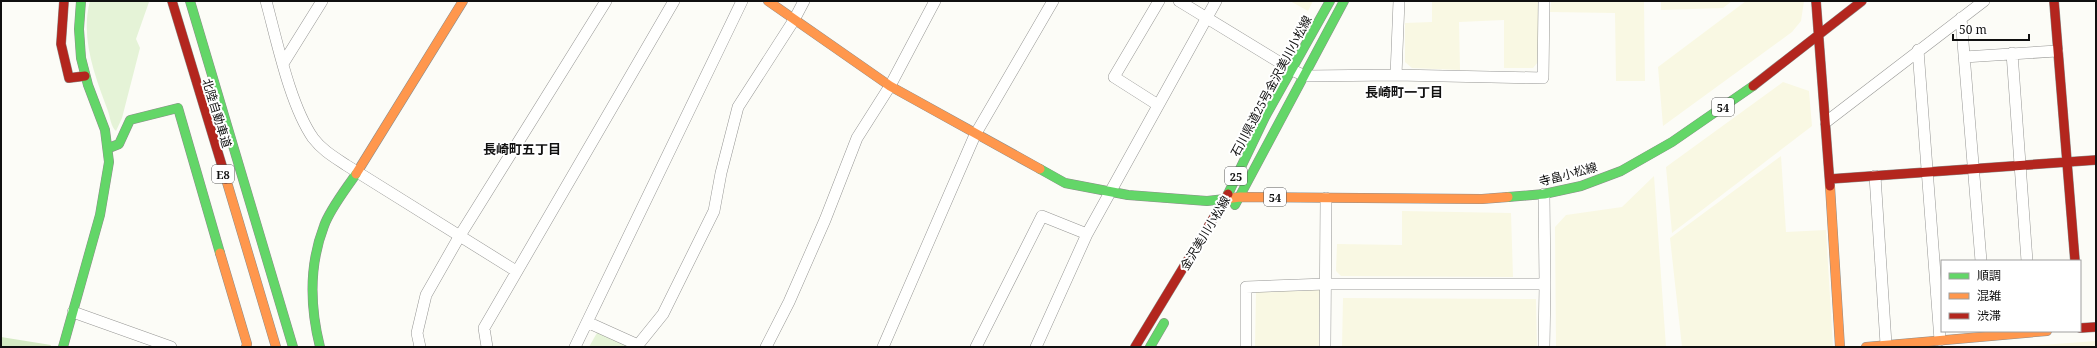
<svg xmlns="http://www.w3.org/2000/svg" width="2097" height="348" viewBox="0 0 2097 348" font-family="'Noto Serif','Noto Sans JP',serif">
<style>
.farmland{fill:#f9f8e3}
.green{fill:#e5f3d7}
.forest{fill:#d5eac4}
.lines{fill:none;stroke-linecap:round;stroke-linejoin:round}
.street-casing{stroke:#969694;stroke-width:12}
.fast-casing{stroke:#8d8d8b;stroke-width:10}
.slow-casing{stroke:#8d8d8b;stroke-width:10}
.jam-casing{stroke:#8d8d8b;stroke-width:10}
.street{stroke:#fffffe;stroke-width:11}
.fast{stroke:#63d668;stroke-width:9}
.slow{stroke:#ff974d;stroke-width:9}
.jam{stroke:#b3261e;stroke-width:9}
.labels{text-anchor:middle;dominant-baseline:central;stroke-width:4;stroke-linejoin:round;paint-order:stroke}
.shield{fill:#fff;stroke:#585858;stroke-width:1}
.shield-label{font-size:11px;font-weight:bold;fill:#101010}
.street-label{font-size:12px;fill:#101010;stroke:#fff}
.neighbourhood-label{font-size:13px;font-weight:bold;fill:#101010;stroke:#fff}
</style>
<rect width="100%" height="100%" fill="#fcfcf7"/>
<!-- farmland -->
<path class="farmland" d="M 1290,1 L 1313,1 L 1308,11 Z
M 1432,1 L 1538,1 L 1538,62 L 1533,68 L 1504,68 L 1504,20 L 1459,22 L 1460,70 L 1412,68 L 1405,62 L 1405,23 L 1432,22 Z
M 1551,1 L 1644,1 L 1645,81 L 1616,81 L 1615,13 L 1550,12 Z
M 1661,1 L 1732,1 L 1723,8 L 1661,10 Z
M 1746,1 L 1804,1 L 1801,21 L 1792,32 L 1663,126 L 1658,67 Z
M 1783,82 L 1809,91 L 1812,126 L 1672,233 L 1666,167 Z
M 1781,156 L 1786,232 L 1826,230 L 1833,347 L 1682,347 L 1670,238 Z
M 1654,176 L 1666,347 L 1556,347 L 1555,227 L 1566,215 L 1622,207 Z
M 1402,211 L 1511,213 L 1513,277 L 1341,276 L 1336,271 L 1337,244 L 1402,245 Z
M 1320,290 L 1319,347 L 1255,347 L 1256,291 Z
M 1343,298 L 1536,299 L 1537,347 L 1342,347 Z
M 2096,341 L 2096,347 L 2013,347 Z"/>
<!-- green -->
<path class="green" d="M 90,1 L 149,2 L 136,39 L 140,48 L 122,118 L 116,131 C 111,127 110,117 108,111 C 95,76 80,38 90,1 Z
M 598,331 L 634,347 L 589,347 Z"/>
<!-- forest -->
<path class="forest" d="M 1,337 L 51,345 L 50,347 L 1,347 Z"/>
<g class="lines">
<defs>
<path id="street" d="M 266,1 C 277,41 290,105 313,138 C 322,150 334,157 346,165 L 516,271
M 1179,1 L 1292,70 L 1305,76 L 1396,75 L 1543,78 L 1544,1
M 1961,18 L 1981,261
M 1918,50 L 1940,340
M 2012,53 L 2027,261
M 1964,57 L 2057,51
M 284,62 L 322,1
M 1396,75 L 1399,1
M 1158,105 L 1114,77 L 1159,1
M 1826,122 L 1984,1
M 1875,176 L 1886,344
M 73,312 L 171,347
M 587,322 L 638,345 L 663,314 L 714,211 L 721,173 L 738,107 L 794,20 L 804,1
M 420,347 L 417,333 L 426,295 L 459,237 L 606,1
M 487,347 L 484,328 L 674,1
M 575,347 L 742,1
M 766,347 L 789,302 L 825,220 L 857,138 L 890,86 L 935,1
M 883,347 L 975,135 L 1053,1
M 976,347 L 1042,216 L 1087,234
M 1036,347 L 1087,234 L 1216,1
M 1246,347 L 1246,287 L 1326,284 L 1545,284 L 1544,194
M 1325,347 L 1326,198
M 1544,347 L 1545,284"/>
<path id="fast" d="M 190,1 L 293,347
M 109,148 L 119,144 L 130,120 L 178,108 L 220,253
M 1040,169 L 1065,183 L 1128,195 L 1207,201 L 1225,199
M 1228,194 L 1265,117 L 1330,1
M 1508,197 L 1544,194 L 1581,186 L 1621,171 L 1672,142 L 1753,86
M 1235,205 L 1344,1
M 63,347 L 100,215 L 109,162 L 105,130 L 88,85 L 81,58 L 79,29 L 81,1
M 320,347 C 310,307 309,265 324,226 C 330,209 346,189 356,174
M 1150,347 L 1164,323"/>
<path id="slow" d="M 768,1 L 890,86 L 1040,169
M 356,174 L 463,1
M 226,179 L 276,347
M 1830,186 L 1840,347
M 1225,199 L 1240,197 L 1482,199 L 1508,197
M 220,253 L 247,344 L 246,347
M 1866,347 L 2047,331"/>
<path id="jam" d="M 64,1 L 61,44 L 69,78 L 85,76
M 172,1 L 226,179
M 1816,1 L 1830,186
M 2054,1 L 2075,261
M 1753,86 L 1862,1
M 1830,179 L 2096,160
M 2080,328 L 2096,327
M 1135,347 L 1228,194"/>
</defs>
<!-- street casing -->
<use href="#street" class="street-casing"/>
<!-- fast casing -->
<use href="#fast" class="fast-casing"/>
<!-- slow casing -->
<use href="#slow" class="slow-casing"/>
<!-- jam casing -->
<use href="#jam" class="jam-casing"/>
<!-- street -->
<use href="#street" class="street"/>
<!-- fast -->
<use href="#fast" class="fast"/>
<!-- slow -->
<use href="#slow" class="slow"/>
<!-- jam -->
<use href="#jam" class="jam"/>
</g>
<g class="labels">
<!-- shield labels -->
<g class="shield">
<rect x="1712" y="98" width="22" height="18" rx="3"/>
<rect x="212" y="165" width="22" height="18" rx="3"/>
<rect x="1225" y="167" width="22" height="18" rx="3"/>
<rect x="1264" y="188" width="22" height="18" rx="3"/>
</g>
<g class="shield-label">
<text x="1723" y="107">54</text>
<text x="223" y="174">E8</text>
<text x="1236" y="176">25</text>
<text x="1275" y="197">54</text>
</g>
<!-- street labels -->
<g class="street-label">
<text transform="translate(1271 86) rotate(-62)">石川県道25号金沢美川小松線</text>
<text transform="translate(217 113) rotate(73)">北陸自動車道</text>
<text transform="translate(1568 174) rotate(-15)">寺畠小松線</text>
<text transform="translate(1205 233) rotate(-59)">金沢美川小松線</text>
</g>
<!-- neighbourhood labels -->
<g class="neighbourhood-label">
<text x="1404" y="92">長崎町一丁目</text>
<text x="522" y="149">長崎町五丁目</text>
</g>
</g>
<!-- border -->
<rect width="2097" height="348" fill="none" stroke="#101010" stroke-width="4"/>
<!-- legend -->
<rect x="1941" y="260" width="140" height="72" fill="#ffffff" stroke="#9f9f9f"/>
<rect x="1949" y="273" width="20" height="6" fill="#63d668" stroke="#9f9f9f"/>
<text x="1977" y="280" font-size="12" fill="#101010">順調</text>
<rect x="1949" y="293" width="20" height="6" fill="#ff974d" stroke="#9f9f9f"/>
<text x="1977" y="300" font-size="12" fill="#101010">混雑</text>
<rect x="1949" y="313" width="20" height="6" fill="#b3261e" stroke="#9f9f9f"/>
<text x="1977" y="320" font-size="12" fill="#101010">渋滞</text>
<!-- scale -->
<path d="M1953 34v6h76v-6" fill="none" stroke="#101010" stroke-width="2"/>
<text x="1959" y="34" font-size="12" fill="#101010" stroke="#ffffff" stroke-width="3" paint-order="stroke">50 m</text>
</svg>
